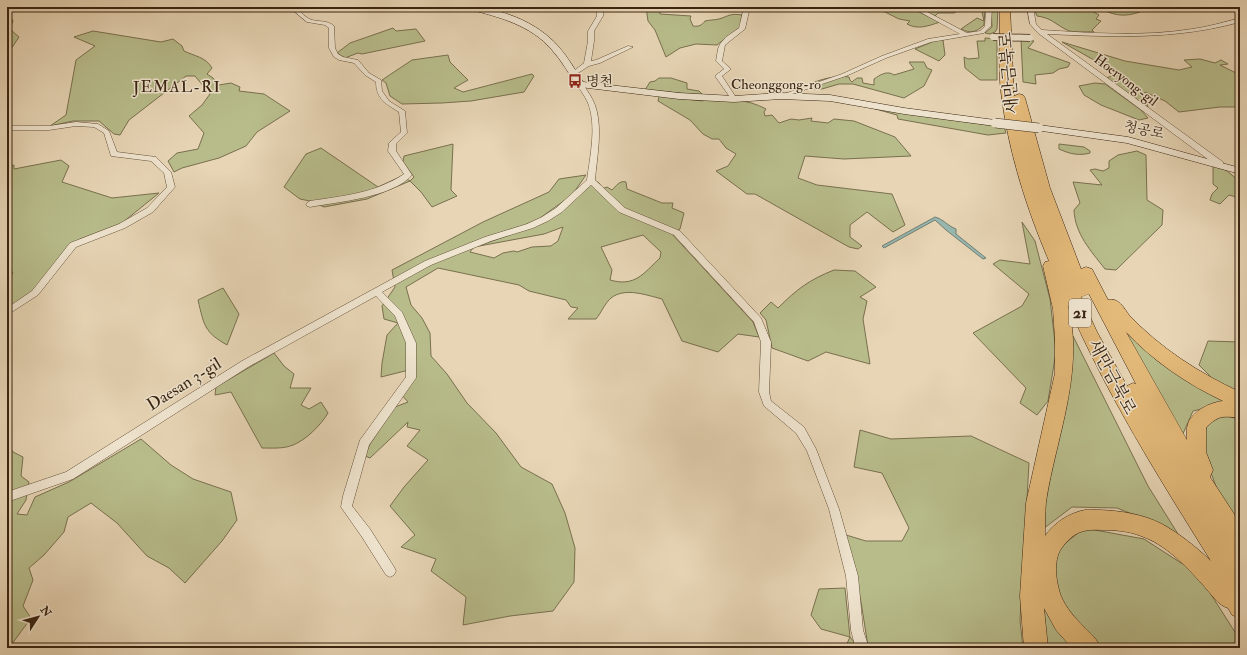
<svg xmlns="http://www.w3.org/2000/svg" width="1247" height="655" font-family="'IM FELL Double Pica','Noto Serif KR',serif">
<rect width="100%" height="100%" fill="#e7d5b5"/>
<filter id="stains"><feTurbulence type="fractalNoise" baseFrequency=".005" numOctaves="4"/><feColorMatrix values="0 0 0 0 .2 0 0 0 0 .09 0 0 0 0 .02 0 0 0 .5 -.17"/></filter>
<radialGradient id="worn" r=".72"><stop offset=".6" stop-color="#630" stop-opacity="0"/><stop offset="1" stop-color="#630" stop-opacity=".3"/></radialGradient>
<!-- green -->
<g fill="#b8bc8b" stroke="#79704e" fill-rule="evenodd">
<path d="M646,7h13l1,7 31,2 -1,3 3,7c6,1 9,-1 12,-5 4,-1 10,-1 14,-2 10,-3 11,-6 23,-4l-2,12 -23,18 -21,-1 -16,4 -14,9 -11,-27 -7,-9z"/>
<path d="M879,7h30l31,15c-12,4 -22,8 -33,2l3,-3 -11,-2 -22,-11z"/>
<polygon points="917,7 957,7 959,10 954,13 938,13 935,16"/>
<path d="M981,7h4l-1,18c-8,7 -13,9 -23,4l16,-11 7,3z"/>
<polygon points="991,7 998,7 997,29 995,32 990,34 985,33 992,27"/>
<path d="M1060,7h25l14,8 -3,4 5,2 -9,9 2,2c-9,-1 -21,2 -29,-3 -11,-6 -14,-11 -28,-13l-2,-5h12z"/>
<path d="M1097,7h38l5,5c-18,6 -27,3 -43,-5z"/>
<polygon points="7,17 12,19 13,22 10,26 12,31 19,37 7,55"/>
<polygon points="393,28 396,31 416,29 425,41 362,54 358,53 345,58 337,53 350,43"/>
<path d="M93,31l68,11 12,-3 9,7 2,5c10,5 22,6 28,17l-5,6 6,4 6,7 12,-2 9,4 -1,4 25,3 26,17 -33,21 -11,14 -27,12 -37,10 -8,4 -6,-11 9,-8 21,-4 6,-16 -15,-17 13,-11 8,-11 -15,-18h-9l-57,44 -9,15 -6,-1 -15,-13h-26l-23,5 16,-11 10,-55 19,-14 -21,-9z"/>
<polygon points="985,38 997,39 997,80 980,80 965,68 964,57 968,59 979,58 977,41 985,41"/>
<polygon points="939,39 943,40 945,55 939,61 915,49"/>
<polygon points="1021,39 1034,41 1028,48 1070,63 1068,67 1059,69 1053,73 1035,75 1036,84 1023,82"/>
<polygon points="1062,42 1125,61 1179,70 1192,67 1184,60 1200,59 1215,63 1221,60 1228,64 1220,65 1240,75 1240,107 1220,107 1179,112 1165,101 1145,92 1143,94 1148,107 1137,100 1132,93 1134,99 1107,78 1117,73"/>
<polygon points="448,55 450,62 468,80 454,88 463,92 532,74 534,76 524,92 471,101 442,103 402,104 390,96 386,83 382,80 412,60"/>
<path d="M909,62h15l3,6 5,2 -8,16 -20,12 -51,-14h-14l-17,5h-11l-1,-5c11,-5 27,-9 39,-7l1,3 2,2 5,-4h5l1,5 11,2v-6c6,-4 13,-9 20,-4l20,-6z"/>
<polygon points="659,78 671,78 687,83 687,89 699,91 702,94 700,95 645,90 650,82 655,81"/>
<polygon points="1095,83 1105,84 1141,110 1148,118 1139,120 1101,105 1084,95 1079,86"/>
<path d="M659,96l44,5 2,-2c22,1 41,-1 61,10l-2,3 1,4 7,-1 7,8 12,-4 8,1 13,-2 -1,3 17,2 6,-4 20,2 41,16 16,19 -67,3 -39,-3 -7,22 19,7 75,9 13,31 -12,7 -26,-20 -17,13v12l12,9 -4,3 -9,-2 -94,-53h-8l-31,-23 12,-5 8,-12 -10,-6 -7,-9h-7l-9,-5 -13,-14 -32,-19z"/>
<polygon points="872,108 1004,127 1006,133 988,135 898,119 897,115"/>
<polygon points="453,144 451,190 457,196 432,207 421,192 410,181 367,199 324,207 310,201 300,199 284,187 306,154 321,148 378,187 402,176 410,181 414,177 403,162 404,156"/>
<path d="M1059,144l25,3 6,4v2c-11,3 -20,1 -31,-4z"/>
<path d="M1137,151l9,4 1,45 16,10 -1,15 -46,45 -11,-1c-14,-18 -30,-35 -31,-59l6,-7 -7,-21 29,3 -12,-15 5,-1 8,2 6,-3v-7l9,-6z"/>
<polygon points="61,160 69,166 62,182 112,198 159,193 122,223 80,239 66,249 35,293 7,311 7,279 13,273 7,265 7,167 14,165 14,169"/>
<path d="M1213,164c11,4 19,10 27,19v15l-11,-3 -9,9 -10,-4 2,-6 6,-6 -5,-4z"/>
<path d="M586,175l-14,20 -32,23 -59,27 65,-23 50,-41 3,2 2,3 -2,4 8,-3 5,3c4,-4 8,-10 14,-8l1,7 35,14h11l-1,5 12,5 -4,16 -8,5 81,88 6,15 -21,-3 -20,18 -36,-11 -20,-42c-16,-4 -37,-12 -51,-1 -6,5 -10,15 -15,21h-28l10,-11 -7,-1 -5,-7 -37,-9 -10,-6 -81,-17 -32,19 5,18 11,13 8,15 1,23 16,18 20,29 29,30 25,34 31,17 13,29 10,35 -1,34 -21,29 -43,5 -47,9 3,-28 -35,-26 5,-12 -35,-12 14,-12 -25,-29 14,-19 24,-27 -21,-14 13,-16 -13,-3 1,-5 -38,36 -5,-2 5,-12 25,-37 13,-5 -7,-8 12,-25 -32,8 1,-14 5,-28 11,-12 -14,-4 -2,-13 13,-19 -3,-17 91,-48 66,-30 10,-13zM563,227l-5,14 -7,5 -19,1 -15,5 -3,-1 -11,2 -9,5 -24,-6 4,-5 70,-13zM643,235l18,17 -1,6c-17,16 -25,29 -50,22l2,-10 -11,-23z"/>
<polygon points="1022,222 1035,241 1050,299 1056,352 1048,401 1037,415 1020,403 1026,388 973,333 1022,306 1029,294 993,264 1000,260 1030,264"/>
<path d="M834,270l21,1 21,16 -16,10 7,4 -4,18 7,45 -44,-12 -18,9 -36,-13 -6,-28 -6,-7 11,-11 7,6c19,-19 31,-28 56,-38z"/>
<path d="M223,288l16,26 -12,31c-23,-13 -23,-20 -29,-45z"/>
<polygon points="1123,330 1159,362 1226,403 1193,411 1182,436"/>
<polygon points="1073,336 1148,486 1188,550 1159,525 1117,508 1072,507 1039,532"/>
<polygon points="1208,341 1240,342 1240,394 1219,385 1199,365"/>
<path d="M274,353l10,13 10,8 -4,14h21l-10,17 8,4 12,-7 7,11c-7,12 -22,27 -35,32 -9,4 -22,3 -31,3l-31,-56 -16,3 1,-8z"/>
<polygon points="1225,415 1240,420 1240,528 1218,492 1202,448 1207,423"/>
<polygon points="860,430 891,439 971,436 1029,463 1020,620 1023,648 870,648 868,646 861,602 846,535 866,541 902,541 909,528 882,473 854,467"/>
<polygon points="141,439 171,465 193,479 231,492 237,520 222,541 185,583 169,568 147,556 117,523 91,503 68,517 64,532 44,555 29,568 33,580 23,606 31,618 9,648 7,648 7,444 13,452 23,457 21,476 29,482 26,500 17,514 27,515 35,497 69,482"/>
<polygon points="1084,528 1144,539 1198,574 1240,640 1232,648 1103,648 1081,633 1053,588 1056,551"/>
<polygon points="845,588 850,637 859,648 845,648 850,637 821,629 811,615 819,589"/>
<polygon points="1041,602 1076,648 1044,648"/>
</g>
<!-- water -->
<path fill="#97b8b1" stroke="#727d71" d="M935,217c8,2 13,9 21,12v5l30,24 -3,1 -37,-29 -11,-10 -51,28 -2,-2z"/>
<g fill="none" stroke-linecap="round" stroke-linejoin="round">
<defs>
<g id="street">
<path d="M289,7c12,0 13,10 23,13 8,2 15,0 22,6l1,22 3,6 5,3 15,3 11,13 12,7 1,11 7,10 16,10 2,22 -11,11v7l16,24c-19,22 -74,27 -102,32l-3,-1 -1,-2 4,-3c33,-5 66,-8 94,-27l-16,-23 1,-8 12,-11 -2,-20c-13,-8 -23,-13 -23,-30l-11,-7 -11,-12 -15,-3 -5,-3 -5,-9v-20l-4,-3 -18,-3z"/>
<polygon points="595,7 601,7 603,10 603,16 594,31 594,41 591,61 596,60 628,46 633,47 600,63 589,66 575,75 571,75 571,73 584,63 588,41 588,31 597,16 597,10"/>
<polygon points="744,7 750,7 745,29 725,45 722,61 731,69 722,76 737,99 734,101 732,100 715,76 724,69 716,61 718,49 720,44 726,37 739,28"/>
<polygon points="911,7 918,7 967,33 980,31 985,26 986,7 992,7 991,26 984,33 931,42 886,58 846,76 783,97 778,96 842,74 882,56 928,39 960,34"/>
<path d="M1027,7h6l3,17 6,6c49,3 101,7 150,-1 16,-2 32,-7 48,-11v4c-65,18 -127,15 -193,12l176,128v4h-6l-179,-133 -8,-9z"/>
<path d="M580,82l2,1c5,7 10,14 13,22 8,23 2,51 0,75l30,28 55,23 81,87 10,24 -2,50 2,9 33,26 12,22 23,60 19,67 5,54 6,18h-13l-1,-2 -4,-16 -5,-54 -17,-67 -22,-58 -11,-18 -32,-27 -5,-14 2,-50 -7,-20 -80,-87 -55,-23 -28,-27 -29,27 -14,9 -15,7 -42,13 -60,24 -49,27 20,20 14,31v35l-47,67 -17,61 18,23 24,38 2,4 -2,4 -4,2 -4,-2 -24,-38 -21,-30 2,-11 17,-56 46,-63v-34l-11,-27 -19,-20 -128,71 -175,112 -66,23v-10l59,-20 176,-111 183,-100 60,-24 42,-13 15,-7 14,-9 31,-28c3,-24 10,-54 1,-77 -3,-7 -8,-13 -11,-19z"/>
<polygon points="76,122 98,124 109,131 117,152 156,157 171,172 175,187 153,212 125,228 76,247 38,295 7,315 7,308 32,291 70,243 119,224 147,208 167,187 164,173 151,161 111,156 104,133 94,127 76,126 49,130 7,130 7,126 49,126"/>
</g>
<g id="secondary">
<path d="M467,7c32,0 70,15 91,39 10,11 17,24 25,36l96,11 55,3 47,-3 49,2 74,13 91,12 5,3 -5,3 -91,-12 -74,-13 -49,-2 -47,3 -55,-3 -99,-12 -3,-1c-8,-12 -15,-25 -25,-36 -21,-25 -53,-33 -84,-41z"/>
<polygon points="1039,125 1128,137 1240,168 1240,174 1127,143 1035,130 1034,128 1035,126"/>
</g>
<path id="highway" d="M1000,7h10l4,89 5,-2 4,1 2,3 25,90 31,81 5,-2 6,2 16,31c10,-3 16,8 21,15 31,33 70,58 111,77v26c-17,-2 -22,-3 -34,10v24l7,18 -3,7 30,46v95l-8,-3 -4,-7c-11,-3 -17,-15 -26,-24 -16,-18 -37,-40 -61,-48 -12,-5 -26,-6 -39,-6 -19,-1 -29,2 -41,19 -8,12 -5,33 0,47 5,12 14,22 23,31 7,7 13,12 17,21h-29l-16,-18 -12,-22 4,40h-24l-4,-52 6,-93 29,-130v-34l-2,-30 -10,-43 2,-4 4,-1c-23,-54 -41,-111 -48,-169 -3,-26 -1,-58 -1,-85zM1089,294l47,90 -3,-1 -6,3 -30,-54 -16,-35zM1068,305c39,90 91,173 143,256 -15,-14 -31,-27 -49,-37 -20,-10 -40,-13 -62,-14 -5,0 -10,-1 -15,0 -16,3 -31,13 -40,26 0,-11 0,-23 1,-34 10,-65 39,-130 22,-197zM1126,332c27,29 61,52 97,69 -12,1 -31,10 -35,23 -2,5 -1,11 -1,16z"/>
</defs>
<!-- street casing -->
<use href="#street" stroke="#65503a" stroke-width="1"/>
<!-- secondary casing -->
<use href="#secondary" stroke="#3a2411" stroke-width="1"/>
<!-- highway casing -->
<use href="#highway" stroke="#3a2411" stroke-width="1"/>
<!-- street -->
<use href="#street" fill="#efe4cf" fill-rule="evenodd"/>
<!-- secondary -->
<use href="#secondary" fill="#efe4cf" fill-rule="evenodd"/>
<!-- highway -->
<use href="#highway" fill="#e4ba7a" fill-rule="evenodd"/>
<defs>
<polyline id="street-bridge" points="993,37 1030,38"/>
<polyline id="secondary-bridge" points="995,123 1039,128"/>
</defs>
<!-- street-bridge casing -->
<use href="#street-bridge" stroke="#65503a" stroke-width="8" stroke-linecap="butt"/>
<!-- secondary-bridge casing -->
<use href="#secondary-bridge" stroke="#3a2411" stroke-width="10" stroke-linecap="butt"/>
<!-- street-bridge -->
<use href="#street-bridge" stroke="#efe4cf" stroke-width="6"/>
<!-- secondary-bridge -->
<use href="#secondary-bridge" stroke="#efe4cf" stroke-width="9"/>
</g>
<!-- icons -->
<defs>
<symbol id="bus-bare" viewBox="-9 -9 18 18"><path d="M-5-6H5V4H4V6H2V4H-2V6H-4V4H-5ZM-3.5-4V0h7V-4ZM-3.5 1.2v1.5H-2V1.2ZM2 1.2v1.5H3.5V1.2Z" fill="#8f2418" stroke="#efe4cf" stroke-width="2.5" paint-order="stroke"/></symbol>
</defs>
<g fill-rule="evenodd">
<use href="#bus-bare" x="565" y="71" width="20" height="20"/>
</g>
<g text-anchor="middle" dominant-baseline="central" stroke-width="3" stroke-linejoin="round" paint-order="stroke">
<!-- far-street labels -->
<g font-size="14" fill="#3a2411" stroke="#efe4cf">
<text transform="translate(1126 80) rotate(37)">Hoeryong-gil</text>
<text x="776" y="84">Cheonggong-ro</text>
<text transform="translate(1144 130) rotate(12)">청공로</text>
</g>
<!-- far-poi labels -->
<g font-size="14" fill="#3a2411" stroke="#efe4cf" text-anchor="start">
<text x="586" y="81">명천</text>
</g>
<!-- far-quarter labels -->
<g font-size="16" letter-spacing="1" fill="#3a2411" stroke="#efe4cf">
<text x="177" y="87">JEMAL-RI</text>
</g>
<!-- shield labels -->
<rect fill="#efe4cf" stroke="#705e4a" stroke-width="1" x="1069" y="299" width="22" height="28" rx="3"/>
<g font-size="16" font-weight="bold" fill="#3a2411">
<text x="1080" y="313">21</text>
</g>
<!-- street labels -->
<g font-size="17" fill="#3a2411" stroke="#efe4cf">
<text transform="translate(1009 73) rotate(-95)">새만금북로</text>
<text transform="translate(1112 377) rotate(62)">새만금북로</text>
<text transform="translate(184 384) rotate(-32)">Daesan 3-gil</text>
</g>
</g>
<!-- margin -->
<rect width="1247" height="655" fill="none" stroke="#e7d5b5" stroke-width="24"/>
<rect x="8" y="8" width="1231" height="639" fill="none" stroke="#3a2411" stroke-width="2"/>
<rect x="12" y="12" width="1223" height="631" fill="none" stroke="#3a2411"/>
<!-- north arrow -->
<g transform="translate(38 617) rotate(54)" stroke="#efe4cf" stroke-width="3" paint-order="stroke">
<path d="M0-3L7 15L0 10L-7 15Z" fill="#3a2411"/>
<text y="-6" font-size="11" font-weight="bold" text-anchor="middle" fill="#3a2411">N</text>
</g>
<rect width="100%" height="100%" filter="url(#stains)"/>
<rect width="100%" height="100%" fill="url(#worn)"/>
</svg>
